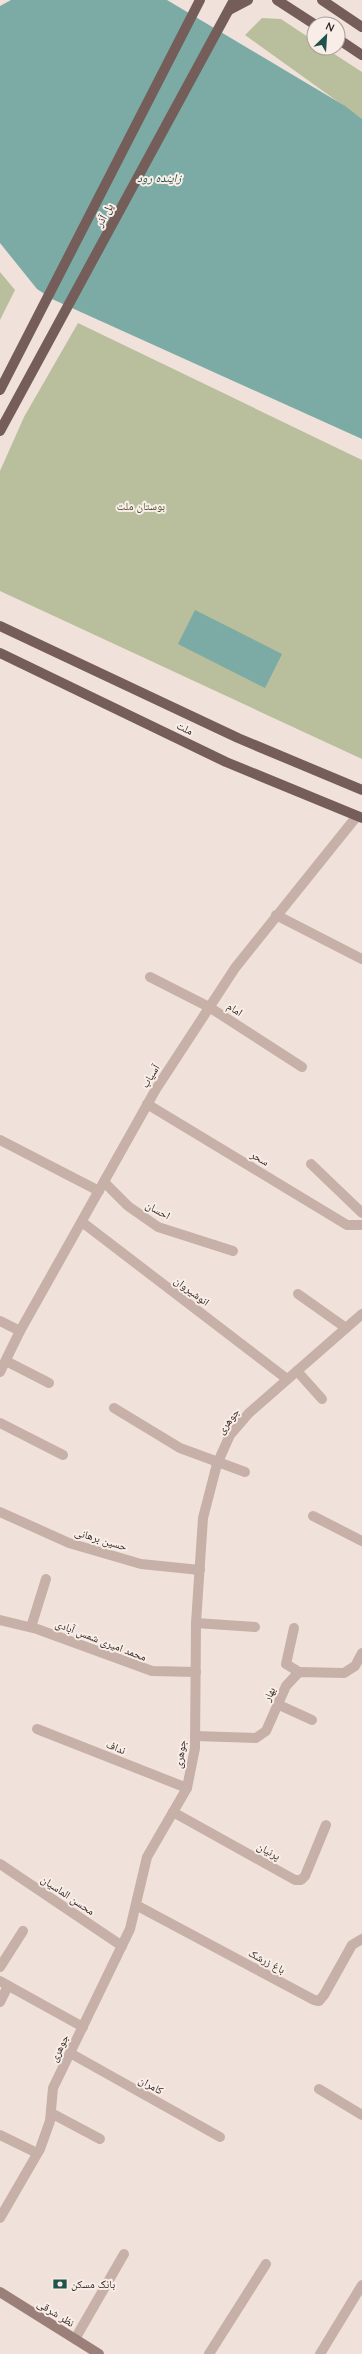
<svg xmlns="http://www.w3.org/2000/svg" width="362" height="2354" font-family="Quicksand,'Noto Naskh Arabic',sans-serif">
<rect width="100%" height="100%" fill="#f0e2db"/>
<!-- green -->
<g fill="#b9be9c">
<polygon points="262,18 281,19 314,41 314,48 325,48 362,72 362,119 245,35"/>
<polygon points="0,272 15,290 0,320"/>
<polygon points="78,323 362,460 362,759 0,591 0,471 24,417"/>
</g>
<!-- water -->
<g fill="#7baba4">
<polygon points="11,0 167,0 345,106 362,119 362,439 52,299 37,289 0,243 0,6"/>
<polygon points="195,610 282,654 265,688 178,644"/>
</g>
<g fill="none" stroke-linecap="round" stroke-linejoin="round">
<!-- street -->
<g stroke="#c7b0a7" stroke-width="10">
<polyline points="276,915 362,959"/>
<polyline points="150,977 209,1007 302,1067"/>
<polyline points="147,1104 347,1225 362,1225"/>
<polyline points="0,1140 99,1191"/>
<polyline points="311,1164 362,1213"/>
<polyline points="104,1182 128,1206 158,1227 233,1251"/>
<polyline points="82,1222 287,1379"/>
<polyline points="298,1294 346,1328"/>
<polyline points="0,1321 20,1331"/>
<polyline points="6,1361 49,1383"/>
<polyline points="297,1371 322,1399"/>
<polyline points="0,1372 20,1331 156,1089 235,968 357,816"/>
<polyline points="114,1408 180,1448 245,1472"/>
<polyline points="0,1423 63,1455"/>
<polyline points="0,1512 69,1543 141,1564 200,1570"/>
<polyline points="313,1516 362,1541"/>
<polyline points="0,1620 37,1629 152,1671 196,1672"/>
<polyline points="196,1623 255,1627"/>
<polyline points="31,1627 46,1579"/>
<polyline points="294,1628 286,1664 299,1672"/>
<polyline points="277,1704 312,1720"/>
<polyline points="37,1729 187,1788"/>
<polyline points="195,1736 256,1738 266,1731 286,1686 299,1672 344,1673 355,1666 362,1653"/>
<polyline points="173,1812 295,1880 301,1880 305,1876 326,1825"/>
<polyline points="0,1864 122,1946"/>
<polyline points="136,1905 314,2000 319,2001 324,1995 352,1945 362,1939"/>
<polyline points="0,1967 23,1931"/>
<polyline points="0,1981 83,2027"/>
<polyline points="0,2002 8,1986"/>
<polyline points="70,2053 220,2137"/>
<polyline points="319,2089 362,2115"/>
<polyline points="51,2113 100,2139"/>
<polyline points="0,2135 37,2153"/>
<polyline points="0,2218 40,2149 50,2121 53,2088 130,1929 147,1857 187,1788 195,1748 196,1623 203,1518 217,1464 230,1435 249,1413 362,1314"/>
<polyline points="75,2339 124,2254"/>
<polyline points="209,2354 266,2264"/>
<polyline points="320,2354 362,2285"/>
</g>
<!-- secondary -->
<polyline stroke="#9b7f79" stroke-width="10" points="0,2292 99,2354"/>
<!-- primary -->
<g stroke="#755d59" stroke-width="10">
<polyline points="277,0 314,24"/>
<polyline points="322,0 362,27"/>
<polyline points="229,10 248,0"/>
<polyline points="338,39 362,55"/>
<polyline points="0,390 200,0"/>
<polyline points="0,431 234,0"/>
<polyline points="0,626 238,738 362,790"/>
<polyline points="0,653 226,762 362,818"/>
</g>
</g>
<!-- icons -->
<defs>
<symbol id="bank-bare" viewBox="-9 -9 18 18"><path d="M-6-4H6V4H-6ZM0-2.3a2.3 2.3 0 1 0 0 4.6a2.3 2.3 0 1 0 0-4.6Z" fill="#20534c" stroke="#f8ede7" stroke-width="2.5" paint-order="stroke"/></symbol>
</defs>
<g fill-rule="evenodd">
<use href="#bank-bare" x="50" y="2274" width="20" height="20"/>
</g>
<g text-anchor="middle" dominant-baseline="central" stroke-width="4" stroke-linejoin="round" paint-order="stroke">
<!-- street labels -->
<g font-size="11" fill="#342927" stroke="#f8ede7">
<text transform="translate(104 215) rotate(-61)">پل آذر</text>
<text transform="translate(185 728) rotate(26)">ملت</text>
<text transform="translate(235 1009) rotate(33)">امام</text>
<text transform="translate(150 1076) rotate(-58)">آسیاب</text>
<text transform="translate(260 1158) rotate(31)">سحر</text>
<text transform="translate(158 1210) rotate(29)">احسان</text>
<text transform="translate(192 1291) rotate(37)">انوشیروان</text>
<text transform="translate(228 1421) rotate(-53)">جوهری</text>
<text transform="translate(101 1539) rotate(17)">حسین برهانی</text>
<text transform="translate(101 1640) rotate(21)">محمد امیری شمس آبادی</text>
<text transform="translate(269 1694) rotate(-65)">بهار</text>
<text transform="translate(116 1747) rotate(22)">نداف</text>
<text transform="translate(180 1754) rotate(-81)">جوهری</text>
<text transform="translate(269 1851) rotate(29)">پرنیان</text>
<text transform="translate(68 1895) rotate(34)">محسن الماسیان</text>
<text transform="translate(267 1961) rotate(28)">باغ زرشک</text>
<text transform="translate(59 2048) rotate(-64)">جوهری</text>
<text transform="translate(151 2085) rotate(29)">کامران</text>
<text transform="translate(56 2313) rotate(32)">نظر شرقی</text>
</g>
<!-- park labels -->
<g font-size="11" fill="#4b512d" stroke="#f8ede7">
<text x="141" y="506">بوستان ملت</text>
</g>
<!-- poi labels -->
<g font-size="11" fill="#342927" stroke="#f8ede7" text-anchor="start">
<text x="71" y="2284">بانک مسکن</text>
</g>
<!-- water labels -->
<g font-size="12" font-style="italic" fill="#20534c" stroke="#f8ede7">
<text x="159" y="177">زاینده رود</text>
</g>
</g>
<!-- north arrow -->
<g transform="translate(326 36) rotate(25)"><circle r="19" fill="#f8ede7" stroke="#aa9f9a"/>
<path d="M0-3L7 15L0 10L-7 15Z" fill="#20534c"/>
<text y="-6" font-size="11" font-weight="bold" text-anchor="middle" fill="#342927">N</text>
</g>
</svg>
